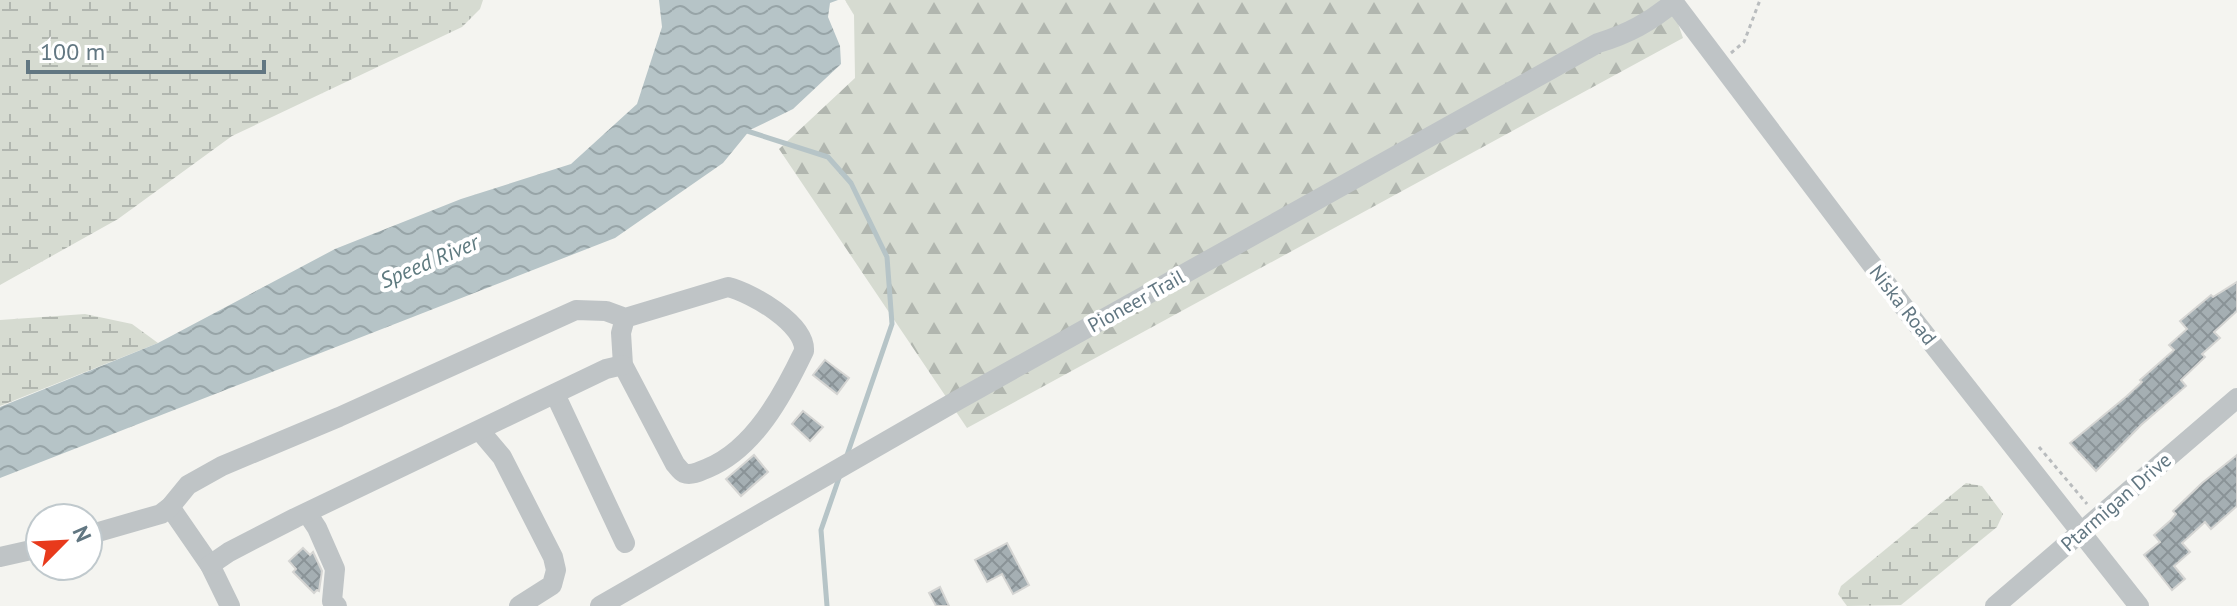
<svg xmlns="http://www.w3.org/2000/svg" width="2237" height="606" font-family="'PT Sans',sans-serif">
<defs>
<pattern id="forest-firs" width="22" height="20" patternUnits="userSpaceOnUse" patternTransform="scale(2)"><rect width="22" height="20" fill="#d6dbd1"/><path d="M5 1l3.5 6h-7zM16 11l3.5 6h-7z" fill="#b1b6af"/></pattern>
<pattern id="wetland-marsh" width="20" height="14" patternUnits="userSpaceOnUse" patternTransform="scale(2)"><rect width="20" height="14" fill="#d6dbd1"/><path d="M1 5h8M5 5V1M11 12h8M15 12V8" fill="none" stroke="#b1b6af"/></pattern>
<pattern id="water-waves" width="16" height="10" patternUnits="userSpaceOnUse" patternTransform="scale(2)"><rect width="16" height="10" fill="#b6c4c7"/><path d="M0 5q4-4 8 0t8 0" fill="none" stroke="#97a4a7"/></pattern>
<pattern id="building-cross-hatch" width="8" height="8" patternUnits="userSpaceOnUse" patternTransform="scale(2)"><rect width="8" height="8" fill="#a5afb3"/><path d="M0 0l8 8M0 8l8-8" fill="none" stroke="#8a9397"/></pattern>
</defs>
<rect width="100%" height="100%" fill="#f4f4f0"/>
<!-- forest -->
<polygon fill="url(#forest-firs)" points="845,0 1670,0 1683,38 967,428 779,149 855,78 854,15"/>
<!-- wetland -->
<g fill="url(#wetland-marsh)">
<polygon points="0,0 483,0 480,9 462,27 232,136 118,219 0,285"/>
<polygon points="85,314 132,324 158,343 0,406 0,320"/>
<polygon points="1966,483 1982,486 2003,514 1997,527 1901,605 1847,606 1838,594 1841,586"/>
</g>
<!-- water -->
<polygon fill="url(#water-waves)" points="659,0 838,0 830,3 828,17 840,46 841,64 793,109 750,130 723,163 615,238 0,478 0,407 158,343 335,249 461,199 571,164 637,104 662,27"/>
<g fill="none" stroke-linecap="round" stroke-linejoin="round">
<!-- stream -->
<g stroke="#b6c4c7" stroke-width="5">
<polyline points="744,130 828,157 851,183 887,257 892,324 846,458"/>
<polyline points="827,606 821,530 840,475"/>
</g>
</g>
<!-- building -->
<g fill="url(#building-cross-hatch)" stroke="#d5d5d3" stroke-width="2">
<polygon points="2237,282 2237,311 2214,332 2220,338 2202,354 2205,357 2181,380 2186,386 2141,425 2096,471 2070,443 2127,396 2142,382 2140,380 2174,350 2169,345 2187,329 2180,321 2211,295 2213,297"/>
<polygon points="825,360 849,378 837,394 813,375"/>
<polygon points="803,411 823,427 810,441 792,424"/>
<polygon points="754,455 768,472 741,496 726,479"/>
<polygon points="2237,455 2237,506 2211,529 2205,522 2182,543 2190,552 2174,566 2185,579 2172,590 2144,555 2160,542 2154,535 2171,520 2176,514 2173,511 2202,483"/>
<polygon points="1007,543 1029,585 1013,594 1002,574 987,582 975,560"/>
<polygon points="303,548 310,555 313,552 322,571 319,591 317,590 314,593 293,572 296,569 289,561"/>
<polygon points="940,587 949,606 936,606 929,593"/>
</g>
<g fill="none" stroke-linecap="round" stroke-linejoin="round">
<!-- path -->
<g stroke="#b9bcbe" stroke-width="3" stroke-dasharray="4 4" stroke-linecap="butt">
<polyline points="1731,53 1744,42 1760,0"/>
<polyline points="2039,447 2087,504"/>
</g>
<!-- minor -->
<g stroke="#bfc4c6" stroke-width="20">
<polyline points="1672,0 1913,319 2139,606"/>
<polyline points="555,394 625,543"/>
<polyline points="480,431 502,457 553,557 556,570 552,585 519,606"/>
<polyline points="170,507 210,565 230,606"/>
<polyline points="307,513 317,528 335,569 332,601 337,606"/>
<path d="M88,535l73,-21 9,-7 18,-22 34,-19 117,-49 237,-107 30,1 19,7 103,-31c24,6 78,37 76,64 -21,44 -50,98 -96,117 -7,3 -17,8 -24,5 -4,-2 -6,-6 -9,-9l-52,-99 -2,-32 4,-15"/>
<polyline points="0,557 40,548"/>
<polyline points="210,565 229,552 295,518 606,369 623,365"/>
<path d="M600,606l358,-206 640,-357c30,-9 52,-21 76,-41"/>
<polyline points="1995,606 2237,398"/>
</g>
</g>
<g text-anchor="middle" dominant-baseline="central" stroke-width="8" stroke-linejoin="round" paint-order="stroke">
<!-- street labels -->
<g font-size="20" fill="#627782" stroke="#fff">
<text transform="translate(1136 301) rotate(-29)">Pioneer Trail</text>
<text transform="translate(1903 305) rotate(52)">Niska Road</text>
<text transform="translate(2116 502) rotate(-41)">Ptarmigan Drive</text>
</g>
<!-- water labels -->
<g font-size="22" font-style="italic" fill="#5e7a7f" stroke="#fff">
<text transform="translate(429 261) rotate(-23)">Speed River</text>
</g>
</g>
<!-- north arrow -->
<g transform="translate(64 542) rotate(66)"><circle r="38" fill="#ffffff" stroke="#c0c9cd" stroke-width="2"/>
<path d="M0-6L14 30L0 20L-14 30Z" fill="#e83a1c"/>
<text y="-12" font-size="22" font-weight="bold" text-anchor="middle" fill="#627782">N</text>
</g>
<!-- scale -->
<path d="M28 60v12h236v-12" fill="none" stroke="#627782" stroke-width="4"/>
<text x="40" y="60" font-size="24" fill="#627782" stroke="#ffffff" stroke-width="6" paint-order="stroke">100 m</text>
</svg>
